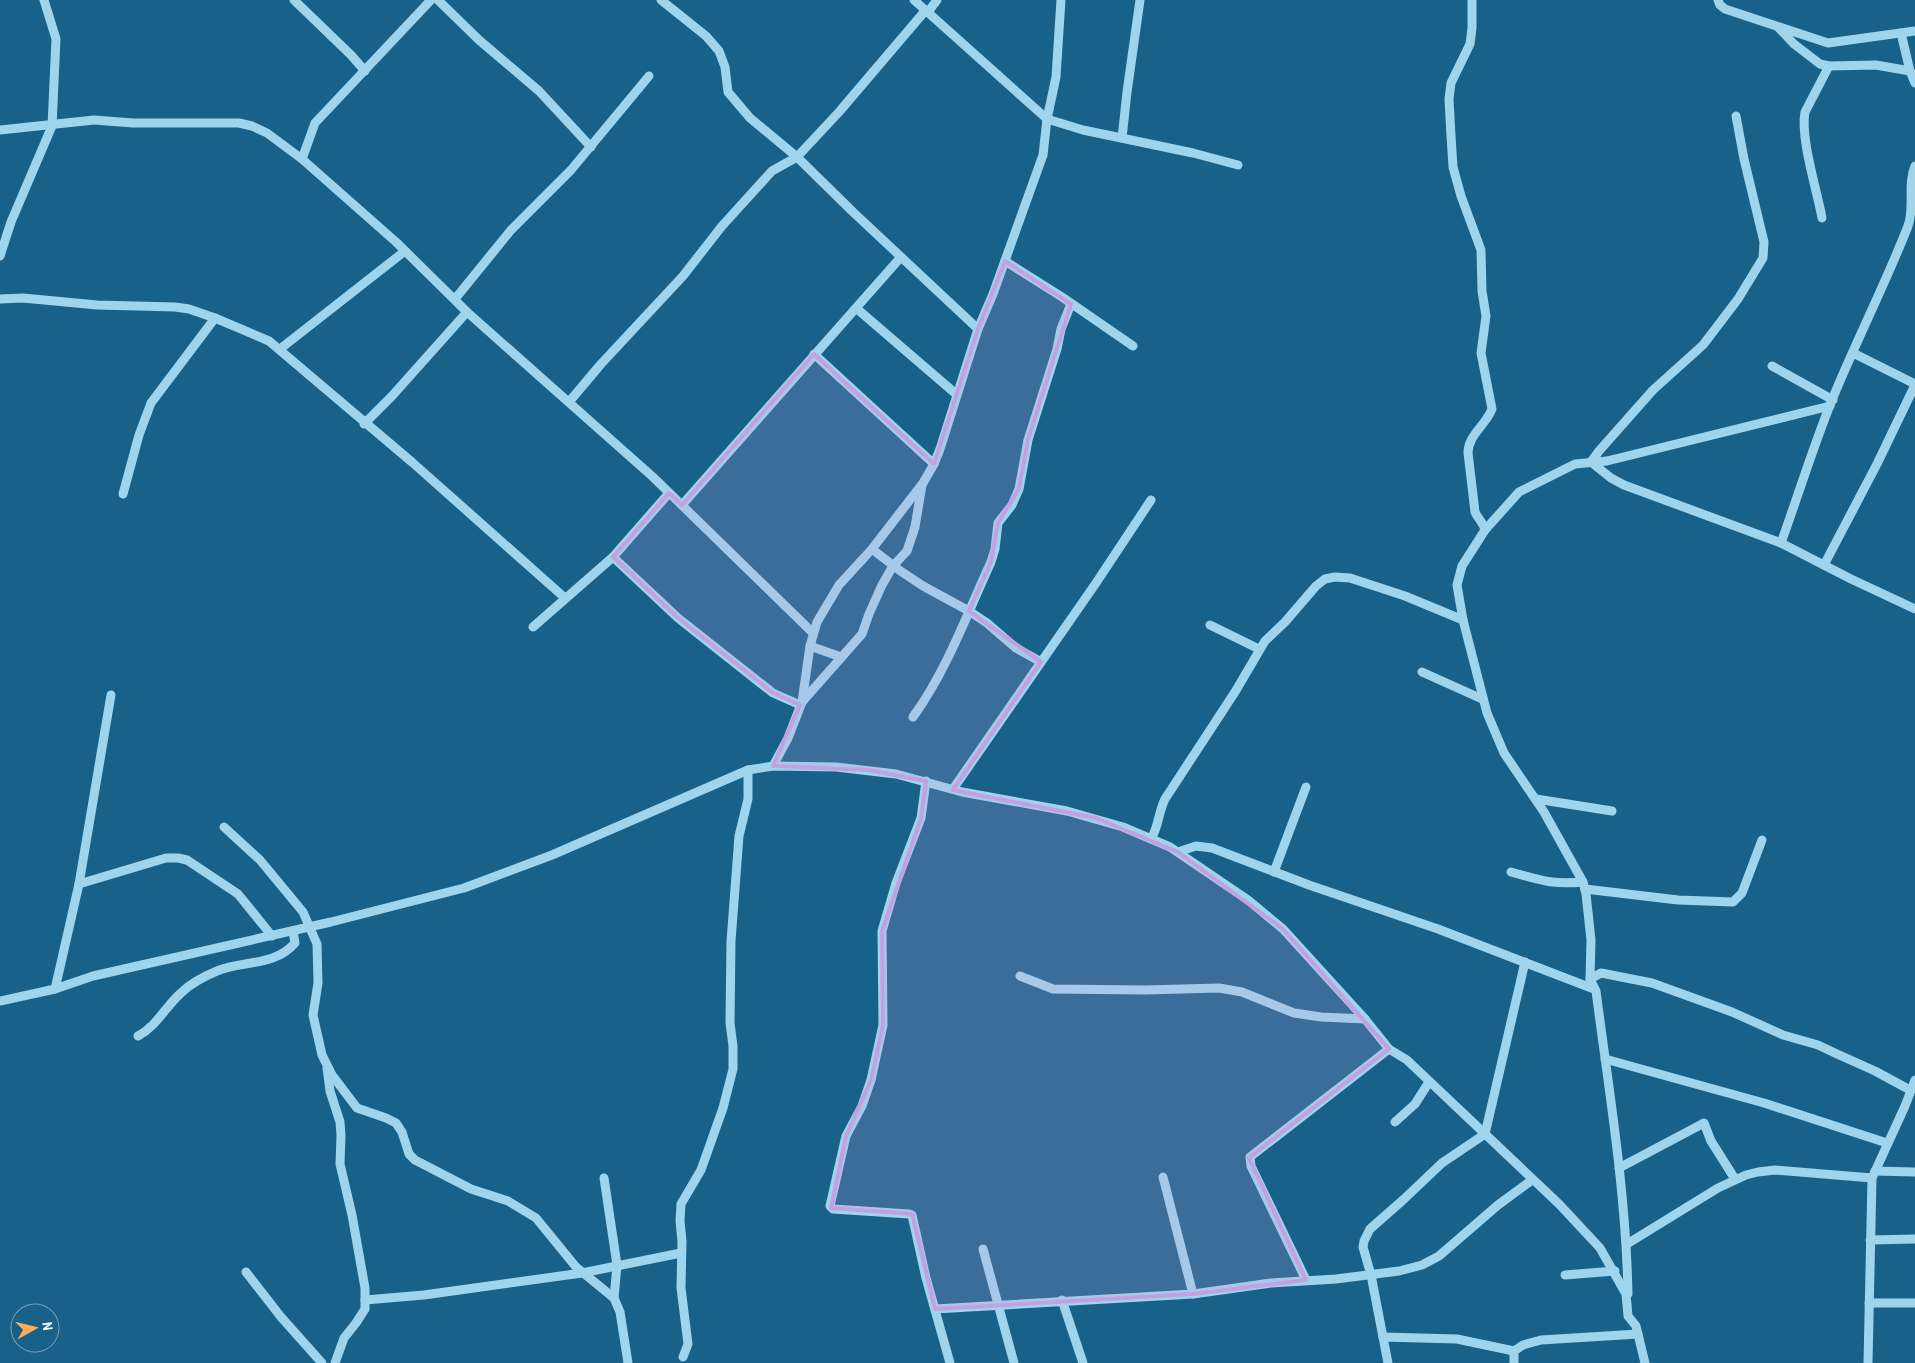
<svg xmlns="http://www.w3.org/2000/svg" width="1915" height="1363" font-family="'Archivo Narrow',sans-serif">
<rect width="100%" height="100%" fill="#186188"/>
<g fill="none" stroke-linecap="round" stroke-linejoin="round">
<!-- minor -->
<g stroke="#9fd4ed" stroke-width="9">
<polyline points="294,0 351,55 365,71"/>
<polyline points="438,0 479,40 539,91 591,147"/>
<polyline points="661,0 706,36 719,51 725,67 728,92 750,118 797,157 853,212 978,329"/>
<polyline points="914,0 1047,119 1083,130 1193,153 1238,165"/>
<path d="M1472,0v28l-2,16 -19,39 -2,16 2,37 2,31 8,29 20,54 1,41 4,25 -5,37 11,56c-6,16 -24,26 -24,44l7,59c3,7 8,10 10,18"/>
<polyline points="1718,0 1720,5 1725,9 1828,43 1915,31"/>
<polyline points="928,12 937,0"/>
<polyline points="1778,27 1794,44 1820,64 1829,66 1876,65 1910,71 1915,83"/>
<polyline points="1901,33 1910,71"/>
<polyline points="1736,116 1744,159 1764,242 1763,258 1738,299 1703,345 1653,390 1599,451 1591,462 1611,478 1624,485 1781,543 1851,579 1915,609"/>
<polyline points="0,130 94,120 133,123 239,123 252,126 267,133 302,159 396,242 467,312 653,477 813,633"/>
<polyline points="1122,138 1127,92 1140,0"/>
<polyline points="302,159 315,123 431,0"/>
<path d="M1822,218c-5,-28 -22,-80 -17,-106l24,-46"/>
<polyline points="0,256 11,222 52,126 56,39 44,0"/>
<polyline points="1005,261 1062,297 1133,346"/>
<polyline points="0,299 23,298 97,305 175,307 189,309 215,318 269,341 413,463 565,598"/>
<polyline points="455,299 511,230 571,170 649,76"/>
<polyline points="856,308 956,394"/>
<polyline points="280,349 405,251"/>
<polyline points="1853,353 1915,384"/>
<polyline points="814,354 934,464"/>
<polyline points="1772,366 1833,400"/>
<polyline points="569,402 601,364 683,276 722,226 772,171 797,157 839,112 925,11"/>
<polyline points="364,424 392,396 467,312"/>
<polyline points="123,494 139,435 151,403 215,318"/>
<polyline points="682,505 901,257"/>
<path d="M1781,543c17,-47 32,-96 51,-143 24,-59 53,-115 76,-174 7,-19 -1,-41 7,-60"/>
<polyline points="872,549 899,570 923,586 969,611 987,623 1016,648 1041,662"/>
<polyline points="613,557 678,618 773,693 800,705"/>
<polyline points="1824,565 1877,464 1915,385"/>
<polyline points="1210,625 1259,649"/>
<polyline points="533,627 613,557 669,493"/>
<polyline points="810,646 841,657"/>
<polyline points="1422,672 1482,699"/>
<polyline points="802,702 862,634 869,614 882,585 893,566 907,551 915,527 922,485"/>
<path d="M913,717c34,-47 54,-103 78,-155l4,-13 3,-26 14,-18 7,-16 9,-49 29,-91 4,-20 10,-25"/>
<polyline points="773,766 788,738 802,702 810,646 817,622 839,585 872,549 923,483 934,464 940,449 978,329 993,294 1043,155 1047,119 1056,77 1061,0"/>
<polyline points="926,781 921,818 896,883 882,931 883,1025 871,1080 862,1106 846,1136 830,1206 833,1209 909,1214 912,1215 926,1278 950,1363"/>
<polyline points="953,789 1096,583 1151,500"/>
<polyline points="1536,799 1612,811"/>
<polyline points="224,827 260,860 303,912 317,944 318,983 313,1015 322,1055 332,1075 357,1108 386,1118 396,1123 402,1132 409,1154 415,1160 471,1189 508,1201 536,1218 576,1267 614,1298 620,1312 628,1363"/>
<path d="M1151,839c8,-13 7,-26 14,-40l70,-107 30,-51 20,-19 31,-36 9,-7 10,-2 15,1 55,18 58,24"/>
<polyline points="1178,852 1196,846 1212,848 1309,885 1438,929 1594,989"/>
<polyline points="1274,872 1306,787"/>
<path d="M1511,872c29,8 41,13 72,10"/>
<polyline points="79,884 166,858 178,858 187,860 238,894 272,936"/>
<polyline points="1585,889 1678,900 1733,902 1742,893 1762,840"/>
<polyline points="1020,976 1053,989 1145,990 1219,988 1242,992 1294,1013 1321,1017 1365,1019"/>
<polyline points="1590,979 1601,973 1652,983 1732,1012 1783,1035 1818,1045 1837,1054 1875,1071 1910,1090"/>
<polyline points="55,989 79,884 111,695"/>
<polyline points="0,1001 55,989 93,976 331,922 464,888 552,855 748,770 773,766 836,767 896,774 962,792 1067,811 1123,827 1170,847 1248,900 1283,929 1365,1019 1389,1049 1407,1060 1559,1204 1600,1248 1626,1294 1628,1316 1636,1326 1645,1363"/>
<path d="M138,1036c19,-10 27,-29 43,-43 9,-9 24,-17 36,-22 26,-11 57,-4 78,-28l-2,-12"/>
<polyline points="1605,1059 1764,1103 1887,1143"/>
<polyline points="327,1068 330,1091 340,1122 341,1135 340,1164 352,1215 365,1288 365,1309 356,1323 344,1338 335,1363"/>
<polyline points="1395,1122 1415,1104 1429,1082"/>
<polyline points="1619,1168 1704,1123 1711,1141 1735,1179"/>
<polyline points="1875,1171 1915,1172"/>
<polyline points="1163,1177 1193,1294"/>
<polyline points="604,1178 617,1265 614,1298"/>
<polyline points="1870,1240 1915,1239"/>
<polyline points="1627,1244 1718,1188 1746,1175 1758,1172 1775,1170 1872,1178"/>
<polyline points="983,1249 1014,1363"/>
<polyline points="246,1272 281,1317 322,1363"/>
<polyline points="1565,1275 1615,1271"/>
<polyline points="1306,1280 1251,1166 1250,1157 1389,1049"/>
<path d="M1628,1294c-2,-102 -19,-203 -32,-303l-6,-12 1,-39 -5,-46 -3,-12 -39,-70 -40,-59 -17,-40 -24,-93 -6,-35 5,-19 23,-36 34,-38 56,-28 32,-3 223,-55"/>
<polyline points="365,1300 424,1295 582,1273 681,1253"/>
<polyline points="1062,1300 1083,1363"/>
<polyline points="1869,1303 1915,1303"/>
<polyline points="935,1309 1193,1294 1271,1283 1336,1279 1399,1271 1422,1265 1439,1256 1498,1205 1532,1180"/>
<polyline points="1383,1337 1457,1339 1514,1351 1523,1345 1541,1340 1638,1334"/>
<polyline points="1514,1351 1514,1363"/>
<polyline points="683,1357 688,1344 681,1288 682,1241 680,1221 681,1204 701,1170 723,1108 733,1069 733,1046 730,1023 731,941 739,836 748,799 748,770"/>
<polyline points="1388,1363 1371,1275 1363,1247 1364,1241 1370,1229 1403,1200 1442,1163 1485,1134 1525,962"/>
<polyline points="1868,1363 1872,1178 1905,1106 1915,1080"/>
</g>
</g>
<!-- marked area -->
<path fill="#c4a0e2" fill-opacity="0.2" stroke="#c4a0e2" stroke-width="4" stroke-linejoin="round" d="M1005,261l66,43 -43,136 -9,49 -21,34 -7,39 -22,49 72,51 -88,128 143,28 82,34 105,77 106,120 -140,109 57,122 -113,14 -258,15 -23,-95 -81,-6 15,-72 25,-56 12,-55 -1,-94 39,-113 5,-37 -58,-11 -95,-4 27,-61 -27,-12 -95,-75 -65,-61 56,-64 13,12 132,-151 120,110 44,-135z"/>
<!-- north arrow -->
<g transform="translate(35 1328) rotate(82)"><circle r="24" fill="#186188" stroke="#74a0b8"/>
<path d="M0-4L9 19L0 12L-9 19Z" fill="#ffac5b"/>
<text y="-8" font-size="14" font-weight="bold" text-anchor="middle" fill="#ffffff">N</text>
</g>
</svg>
